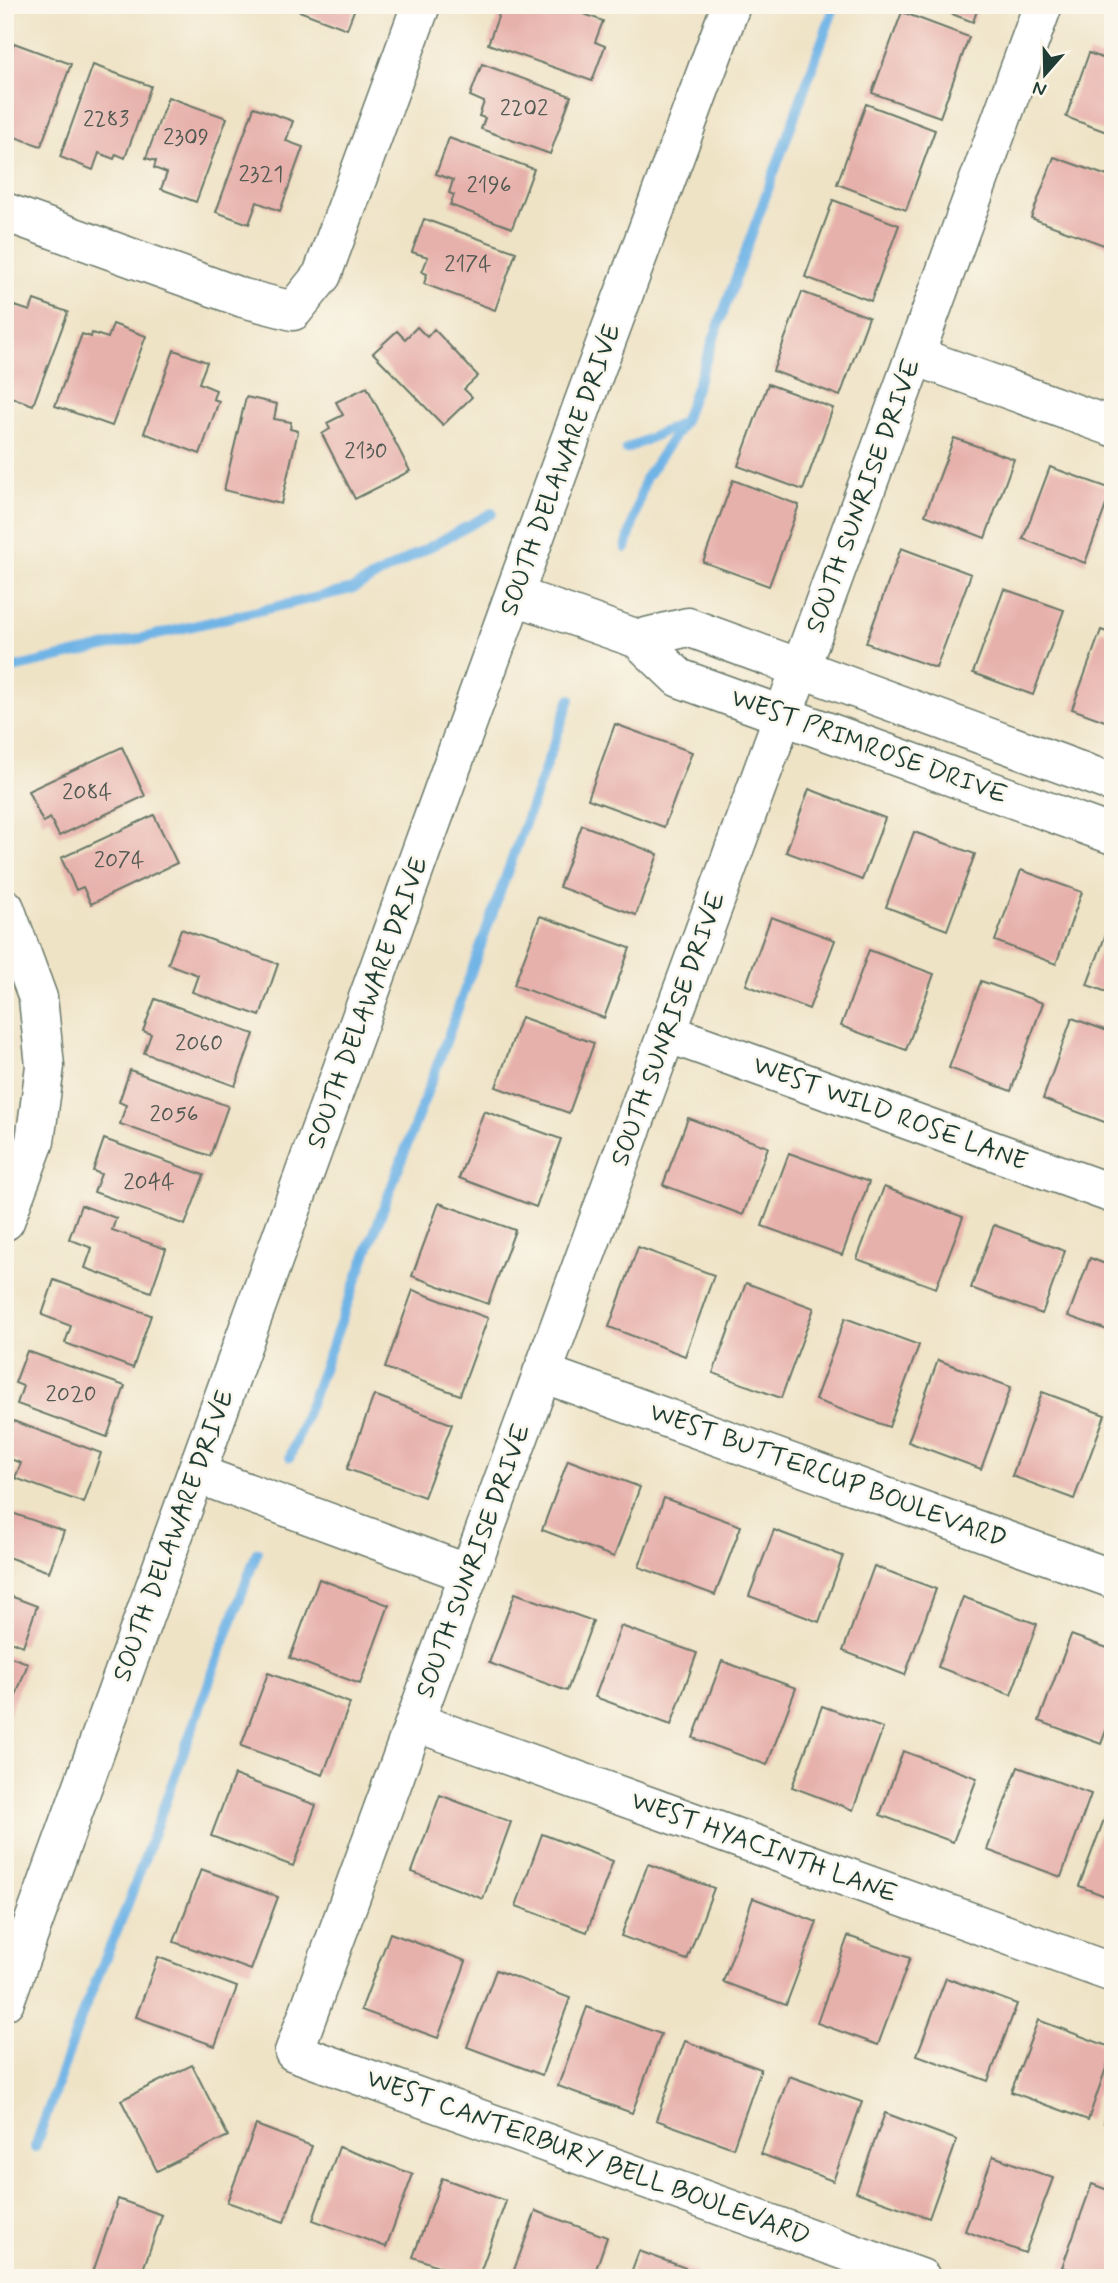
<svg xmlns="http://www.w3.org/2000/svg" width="1118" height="2283" font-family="Mynerve,sans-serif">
<rect width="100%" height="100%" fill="#fbf7ec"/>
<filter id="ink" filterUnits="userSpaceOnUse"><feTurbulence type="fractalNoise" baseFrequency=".0143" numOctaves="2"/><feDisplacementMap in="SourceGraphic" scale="14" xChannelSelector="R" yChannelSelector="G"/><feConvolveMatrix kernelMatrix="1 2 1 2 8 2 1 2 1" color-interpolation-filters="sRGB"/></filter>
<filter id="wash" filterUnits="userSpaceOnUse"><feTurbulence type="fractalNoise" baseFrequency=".00686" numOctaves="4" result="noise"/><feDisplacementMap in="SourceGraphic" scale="28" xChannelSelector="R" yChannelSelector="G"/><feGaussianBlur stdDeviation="1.57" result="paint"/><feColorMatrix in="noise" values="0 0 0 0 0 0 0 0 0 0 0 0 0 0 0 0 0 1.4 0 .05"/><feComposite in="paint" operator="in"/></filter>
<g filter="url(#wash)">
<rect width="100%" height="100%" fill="#efe3c6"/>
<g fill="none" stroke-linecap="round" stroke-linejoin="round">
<!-- stream -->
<g stroke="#70b4e6" stroke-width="10">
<polyline points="626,449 680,424"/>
<polyline points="626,548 645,479 683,423 835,5"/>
<polyline points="5,670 352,589 492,513"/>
<polyline points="290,1457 444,1047 570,699"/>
<polyline points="35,2147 83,2012 127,1906 257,1552"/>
<polyline points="5,2201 6,2200"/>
</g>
</g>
<g id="blocks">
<!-- building -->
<g fill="#e7b1ab">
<polygon points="292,5 356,5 347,29 291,8"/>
<polygon points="515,5 560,5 603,21 595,42 605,46 592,81 488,44 501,9 512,13"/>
<polygon points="928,5 979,5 973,22"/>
<polygon points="902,12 969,37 940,117 872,93"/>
<polygon points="14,43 71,64 41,146 6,134 12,117 5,115 5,66"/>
<polygon points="1089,53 1113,62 1112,134 1066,117"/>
<polygon points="482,64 571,96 550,154 481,129 485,118 479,116 484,102 470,96"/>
<polygon points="93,65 151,86 125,158 116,154 114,159 99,153 93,170 60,157"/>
<polygon points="168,97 227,118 196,202 161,189 167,173 154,168 156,161 146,158"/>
<polygon points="866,104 935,130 906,210 837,184"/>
<polygon points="254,107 293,121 286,141 303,147 280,211 257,202 249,224 216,212"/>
<polygon points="449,138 534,169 512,228 450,205 454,195 449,193 453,180 436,174"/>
<polygon points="1054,157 1113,178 1113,235 1109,247 1031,218"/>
<polygon points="833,200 899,225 871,301 805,277"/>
<polygon points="424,219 516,252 495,310 424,284 427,274 422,272 428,257 412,252"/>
<polygon points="802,292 869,317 840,396 773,371"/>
<polygon points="34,300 68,312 33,405 5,395 5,315 11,317 15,306 30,311"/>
<polygon points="113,324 146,336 112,426 55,406 82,334 91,337 92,333 108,338"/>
<polygon points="417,327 427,337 434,329 478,376 464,389 472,397 443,425 373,353 397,331 405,339"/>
<polygon points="174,350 207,362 199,383 216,390 213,399 219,401 200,454 144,433"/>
<polygon points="768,384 833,408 803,490 738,466"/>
<polygon points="367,387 410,471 355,499 322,434 330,429 327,423 343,415 336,402"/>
<polygon points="246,397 277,404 274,419 291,422 290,429 298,431 281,504 224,490"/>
<polygon points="954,438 1014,459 985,538 925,515"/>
<polygon points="1050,467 1112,489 1085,563 1023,539"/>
<polygon points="733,480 799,505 769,586 703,562"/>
<polygon points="901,548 971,574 936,668 866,643"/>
<polygon points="1004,589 1064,610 1033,695 973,673"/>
<polygon points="1101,630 1113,634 1113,724 1072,709"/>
<polygon points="615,724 692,752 664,827 588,799"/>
<polygon points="122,747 145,796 59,836 50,818 43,822 28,791"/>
<polygon points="809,789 885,818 862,880 786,852"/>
<polygon points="154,815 177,863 91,904 83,887 76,890 61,858"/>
<polygon points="582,825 658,854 636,915 559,887"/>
<polygon points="914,832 975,854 947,930 886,907"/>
<polygon points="1021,870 1082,892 1056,964 995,941"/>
<polygon points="1113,915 1113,994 1087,985"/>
<polygon points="540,916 630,948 604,1018 514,985"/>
<polygon points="771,917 835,940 809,1009 746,985"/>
<polygon points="181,929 278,964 260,1016 192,992 198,975 168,964"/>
<polygon points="869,950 934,974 906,1050 841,1026"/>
<polygon points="981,981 1043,1003 1011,1091 949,1068"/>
<polygon points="155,999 254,1034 235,1086 144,1053 151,1034 143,1031"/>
<polygon points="521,1017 594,1043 569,1113 496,1087"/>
<polygon points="1072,1018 1113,1033 1113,1107 1107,1123 1043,1099"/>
<polygon points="130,1070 228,1106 210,1156 120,1124 126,1105 119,1102"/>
<polygon points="484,1111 561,1139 536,1207 459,1178"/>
<polygon points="688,1118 768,1147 743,1215 663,1185"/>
<polygon points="104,1139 204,1175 185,1225 94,1192 101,1174 93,1171"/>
<polygon points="789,1153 869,1182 842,1255 762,1226"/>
<polygon points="884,1187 963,1217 936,1288 857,1259"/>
<polygon points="439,1203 515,1230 488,1304 412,1276"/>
<polygon points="81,1205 116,1218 112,1230 166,1249 151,1292 85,1268 92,1248 69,1239"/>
<polygon points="994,1225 1065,1251 1042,1314 971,1288"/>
<polygon points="638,1247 714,1275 685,1356 609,1327"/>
<polygon points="1090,1258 1113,1267 1113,1332 1068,1316"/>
<polygon points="54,1280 151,1315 133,1368 65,1343 71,1326 42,1315"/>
<polygon points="746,1283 814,1308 781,1398 713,1373"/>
<polygon points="413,1290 488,1318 460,1395 385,1368"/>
<polygon points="845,1318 919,1345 889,1427 815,1400"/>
<polygon points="27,1351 125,1386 107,1437 17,1404 23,1386 15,1383"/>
<polygon points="938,1360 1011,1387 981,1469 908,1442"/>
<polygon points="1042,1392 1105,1415 1074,1499 1012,1476"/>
<polygon points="374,1395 452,1424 424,1497 347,1469"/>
<polygon points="5,1418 101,1453 84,1503 15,1478 21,1463 5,1457"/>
<polygon points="568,1460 640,1487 614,1557 542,1530"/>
<polygon points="5,1496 14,1499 9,1512 64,1531 49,1572 5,1556"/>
<polygon points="664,1498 741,1526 715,1595 639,1567"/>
<polygon points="774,1530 843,1556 819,1622 749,1596"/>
<polygon points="874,1566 936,1589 905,1675 843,1651"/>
<polygon points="319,1579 389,1605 360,1684 290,1658"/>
<polygon points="515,1593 593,1621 567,1691 489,1663"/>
<polygon points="5,1594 37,1606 23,1646 5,1639"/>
<polygon points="963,1597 1037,1624 1011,1695 938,1667"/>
<polygon points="621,1626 697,1653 671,1725 595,1697"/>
<polygon points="1071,1635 1113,1650 1113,1712 1101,1744 1039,1721"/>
<polygon points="5,1655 28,1663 9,1714 5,1712"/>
<polygon points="722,1661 796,1688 767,1765 693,1738"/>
<polygon points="268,1673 350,1703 323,1775 241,1746"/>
<polygon points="822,1706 883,1728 853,1810 792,1787"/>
<polygon points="903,1751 977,1778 953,1842 880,1815"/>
<polygon points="1018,1767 1091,1794 1061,1877 987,1850"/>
<polygon points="234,1775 316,1805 293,1866 211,1836"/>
<polygon points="440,1795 511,1822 483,1899 412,1872"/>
<polygon points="1108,1809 1113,1810 1113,1899 1079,1886"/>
<polygon points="542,1834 613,1861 587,1932 516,1906"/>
<polygon points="648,1864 714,1888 687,1960 621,1936"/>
<polygon points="201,1869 278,1897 251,1970 174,1942"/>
<polygon points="753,1898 817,1922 786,2005 723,1982"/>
<polygon points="390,1933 466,1961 438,2038 361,2010"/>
<polygon points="848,1936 910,1958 878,2045 817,2023"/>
<polygon points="158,1957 237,1987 215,2046 136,2017"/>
<polygon points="496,1970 570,1998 542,2075 467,2047"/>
<polygon points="946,1978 1017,2004 988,2081 917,2055"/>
<polygon points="587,2007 661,2034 632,2113 558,2086"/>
<polygon points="1038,2020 1113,2048 1088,2120 1011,2092"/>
<polygon points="685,2041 761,2069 733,2148 656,2120"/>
<polygon points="192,2065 228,2136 157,2171 121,2100"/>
<polygon points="789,2076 862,2102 833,2181 761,2154"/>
<polygon points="1113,2099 1113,2126 1104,2123"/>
<polygon points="885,2113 957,2140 929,2218 856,2192"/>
<polygon points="256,2125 312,2146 284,2222 227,2202"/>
<polygon points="339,2147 413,2174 386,2247 313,2220"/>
<polygon points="993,2156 1053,2178 1025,2253 965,2231"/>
<polygon points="442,2178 506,2201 478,2278 471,2278 413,2257"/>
<polygon points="1092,2184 1113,2192 1113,2278 1092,2278 1062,2267"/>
<polygon points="118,2199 162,2215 140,2278 91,2278"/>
<polygon points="536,2211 607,2237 593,2278 511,2278"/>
<polygon points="639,2251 697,2272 695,2278 629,2278"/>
</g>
</g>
</g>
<g filter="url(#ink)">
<use href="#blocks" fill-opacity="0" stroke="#687767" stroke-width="2"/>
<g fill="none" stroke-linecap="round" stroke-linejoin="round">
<defs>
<g id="minor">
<polyline points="5,212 243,298 293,311 322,275 421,5"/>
<polyline points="915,356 1113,427"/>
<polyline points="516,596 638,639 679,678 1113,835"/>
<polyline points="638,639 688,627 1113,783"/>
<polyline points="5,908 38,998 45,1066 35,1141 5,1221"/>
<polyline points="667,1033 1113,1194"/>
<polyline points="542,1373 1113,1579"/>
<polyline points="197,1474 469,1574"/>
<polyline points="415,1722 1113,1973"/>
<polyline points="5,2001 583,404 731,5"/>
<polyline points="921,2278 294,2052 1043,5"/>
</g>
</defs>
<!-- minor casing -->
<use href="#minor" stroke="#687767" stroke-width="41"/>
<!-- minor -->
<use href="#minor" stroke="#fff" stroke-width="38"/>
</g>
</g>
<g text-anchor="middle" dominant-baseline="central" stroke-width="5" stroke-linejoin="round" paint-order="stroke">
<!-- number labels -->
<g font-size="23" fill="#515a52">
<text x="524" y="109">2202</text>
<text x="106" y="120">2283</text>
<text x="186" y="138">2309</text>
<text x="261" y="175">2321</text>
<text x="489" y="186">2196</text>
<text x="468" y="265">2174</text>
<text x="366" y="452">2130</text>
<text x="87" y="793">2084</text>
<text x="119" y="861">2074</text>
<text x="199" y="1044">2060</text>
<text x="174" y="1115">2056</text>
<text x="149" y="1183">2044</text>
<text x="71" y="1395">2020</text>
</g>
<!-- street labels -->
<g font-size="26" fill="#1f3d34" stroke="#fbf7ec">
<text transform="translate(561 470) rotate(-70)">SOUTH DELAWARE DRIVE</text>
<text transform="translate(864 496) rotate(-70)">SOUTH SUNRISE DRIVE</text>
<text transform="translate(869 747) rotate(20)">WEST PRIMROSE DRIVE</text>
<text transform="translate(368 1003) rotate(-70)">SOUTH DELAWARE DRIVE</text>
<text transform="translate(669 1029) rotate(-70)">SOUTH SUNRISE DRIVE</text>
<text transform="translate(890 1114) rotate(20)">WEST WILD ROSE LANE</text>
<text transform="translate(828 1476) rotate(20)">WEST BUTTERCUP BOULEVARD</text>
<text transform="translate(174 1536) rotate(-70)">SOUTH DELAWARE DRIVE</text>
<text transform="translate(474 1561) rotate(-70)">SOUTH SUNRISE DRIVE</text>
<text transform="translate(764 1848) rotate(20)">WEST HYACINTH LANE</text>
<text transform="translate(588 2158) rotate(20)">WEST CANTERBURY BELL BOULEVARD</text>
</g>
</g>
<!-- margin -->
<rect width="1118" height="2283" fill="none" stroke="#fbf7ec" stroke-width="28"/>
<!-- north arrow -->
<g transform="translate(1045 74) rotate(200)" stroke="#fbf7ec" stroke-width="5" paint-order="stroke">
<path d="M0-5L12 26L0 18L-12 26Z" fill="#1f3d34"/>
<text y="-10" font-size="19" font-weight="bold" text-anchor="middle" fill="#1f3d34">N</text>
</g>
</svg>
